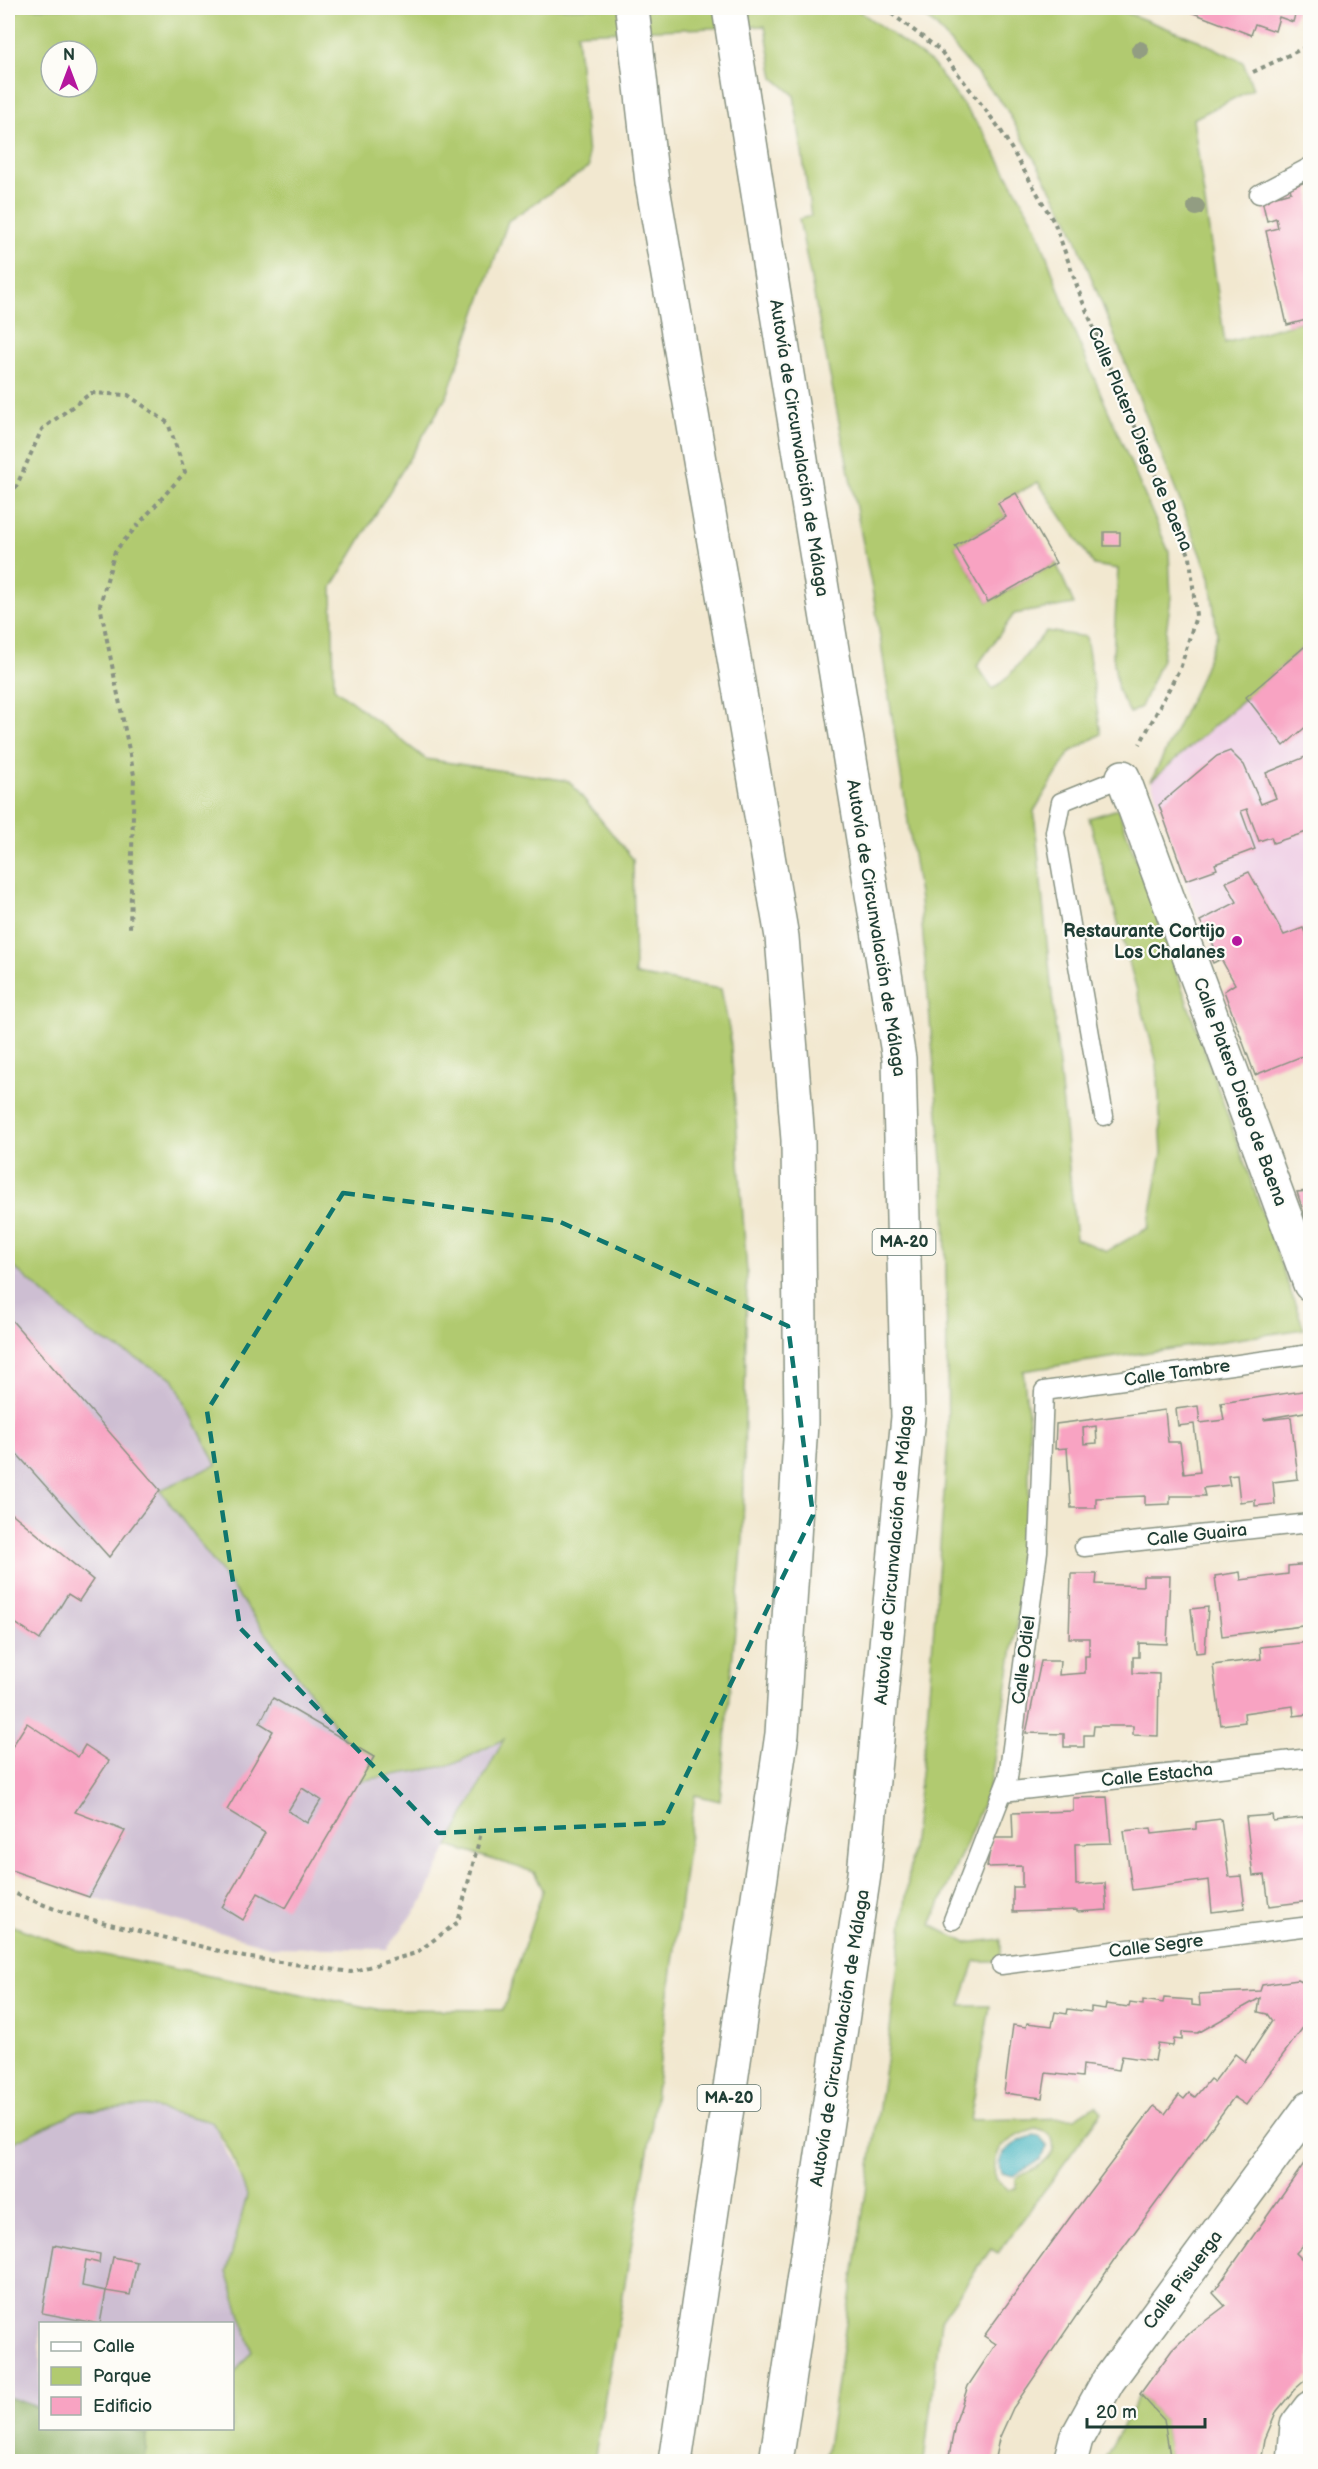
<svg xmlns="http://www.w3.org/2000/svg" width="1318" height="2469" font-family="'Balsamiq Sans',sans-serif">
<rect width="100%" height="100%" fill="#fdfcf7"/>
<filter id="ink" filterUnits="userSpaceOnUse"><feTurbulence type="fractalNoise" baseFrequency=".0167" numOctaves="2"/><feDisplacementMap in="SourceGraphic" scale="12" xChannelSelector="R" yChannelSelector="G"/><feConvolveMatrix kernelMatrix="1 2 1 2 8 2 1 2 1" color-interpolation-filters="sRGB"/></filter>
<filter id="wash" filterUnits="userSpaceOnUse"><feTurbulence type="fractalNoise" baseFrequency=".008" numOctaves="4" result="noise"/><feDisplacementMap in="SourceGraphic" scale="24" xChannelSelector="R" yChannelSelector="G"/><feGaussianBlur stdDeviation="1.35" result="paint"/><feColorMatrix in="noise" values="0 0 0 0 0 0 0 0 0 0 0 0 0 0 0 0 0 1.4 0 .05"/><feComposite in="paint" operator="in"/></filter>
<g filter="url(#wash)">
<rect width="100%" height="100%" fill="#f2e8d0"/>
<!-- built -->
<polygon fill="#efd0e6" points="1310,642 1310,1053 1255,1075 1224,991 1235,984 1221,959 1213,963 1207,950 1214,945 1195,909 1151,781"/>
<!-- industrial -->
<g fill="#cdbed2">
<polygon points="8,1262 89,1333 173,1378 216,1465 161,1490 452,1765 505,1738 448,1846 424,1899 387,1949 274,1947 89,1897 8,1869"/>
<polygon points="147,2106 212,2122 247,2195 227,2272 252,2351 233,2375 232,2324 40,2324 40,2408 8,2397 8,2151 16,2142 78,2111"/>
</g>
<!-- green -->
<g fill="#b1ca6f" stroke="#688452" stroke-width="1.5" fill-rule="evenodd">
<path d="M22,8h833l77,55 52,70 52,93 37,103 96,223 2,46 -9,61 -21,48 -11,6 -12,-22 -5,-36 5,-86 -24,-4 -56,-83 -39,21 7,14 -51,29 33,56 68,-39 18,41 -60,10 -37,52 16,23 14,-11 39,-47 40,6 15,97 -31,18 -36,59 42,428 31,12 41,-23 14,-75 -5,-90 -68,-245 29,-9 186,520 -281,42 6,50v126l-23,144 -17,98 -58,136 35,18 35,-4v22h-26l-15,45h30l-20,114 105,-2 21,-13 6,7 -104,141 -7,-4 -50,71 -17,141h-99l62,-407 39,-322 22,-292 -3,-243 -25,-296 -45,-297 -76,-385 12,-3 -17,-121 -20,-17 -9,-52 -188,7 12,134 -81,54 -61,175 -115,191 2,101 92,71 143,22 64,78 2,116 86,14 9,45 17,239 -4,265 -23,263 -25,-6 -46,350 -55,316h-449l2,-27 13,-5 72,-1 1,-53 19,-24 -25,-79 20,-77 -16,-42 -19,-31 -65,-16 -69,5 -62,30 -8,10v-227l70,26 299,59 126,1 40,-120 -9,-18 -86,-26 56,-107 -52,26 -93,16 15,-24 -28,-16 -186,-251 56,-25 -43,-87 -84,-45 -81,-71v-1244zM51,51h36v36h-36zM1036,2129c8,2 16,4 17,13 4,21 -24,27 -37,37v9l-8,2 -13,-11c-4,-31 13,-42 41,-50z"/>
<polygon points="912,8 1114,8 1198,40 1243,62 1253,89 1193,119 1225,343 1310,319 1310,642 1151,781 1197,686 1217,635 1210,577 1069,221 1004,105 935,25"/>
<polygon points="1140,2394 1164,2420 1171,2461 1103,2462"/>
</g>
<!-- forest -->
<polygon fill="#8cae62" stroke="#56764b" stroke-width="1.5" points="8,2397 40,2408 40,2428 124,2428 147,2434 145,2461 8,2461"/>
<!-- water -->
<path fill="#47b5c1" stroke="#33797a" stroke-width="1.5" d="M1033,2136l7,1 7,10 -6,12 -27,17 -13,-3c-8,-19 17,-33 32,-37z"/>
<g id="blocks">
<!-- building -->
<g fill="#f8a3c2" fill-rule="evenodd">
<polygon points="1180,8 1297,8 1293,22 1279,17 1275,31 1255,24 1251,35"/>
<polygon points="1310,180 1310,319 1287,325 1266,231 1278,228 1276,218 1267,221 1262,200 1291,192 1290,188"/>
<polygon points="1016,493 1056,563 988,602 955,546 1006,517 998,503"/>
<rect x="1104" y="532" width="16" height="14"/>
<polygon points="1310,642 1310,723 1284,746 1246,697"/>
<polygon points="1230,751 1244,765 1261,804 1276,798 1266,773 1310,755 1310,831 1273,843 1271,837 1259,841 1247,809 1241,811 1255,849 1215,864 1217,869 1186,880 1159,805 1217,756"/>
<polygon points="1249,872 1284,935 1303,928 1310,944 1310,1053 1255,1075 1224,991 1235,984 1221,959 1213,963 1207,950 1214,946 1200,921 1237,902 1226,882"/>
<polygon points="1310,1191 1310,1232 1297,1192"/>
<polygon points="8,1316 160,1490 109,1557 8,1444"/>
<path d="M1309,1390l1,21 -46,8v1l27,-3 7,62 -25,3 2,22 -20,2v-6l-15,2 -3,-27 -9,1 2,9 -27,3 2,8h-35v8l-25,1v-9l-49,2v10h-25l-4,-60 -12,1 1,-25 109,-14 3,32h12l4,32 16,-2 -6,-48 -16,2 -2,-17 22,-3 2,17 24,-3 -3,-17zM1096,1426l1,17 -13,1 -1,-16z"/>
<polygon points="8,1510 93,1580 79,1601 68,1594 40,1640 8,1618"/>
<polygon points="1310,1564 1310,1625 1222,1636 1215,1576 1240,1572 1241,1580 1288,1574 1288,1566"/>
<polygon points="1071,1574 1097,1574 1096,1584 1143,1586 1143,1576 1170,1576 1167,1644 1139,1643 1139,1657 1133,1657 1133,1673 1159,1674 1158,1736 1133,1735 1133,1726 1094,1726 1093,1735 1084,1735 1084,1747 1064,1747 1064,1734 1026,1733 1041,1661 1060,1661 1059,1675 1085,1673 1085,1656 1089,1656 1089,1638 1069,1638"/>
<polygon points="1208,1607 1205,1652 1196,1653 1191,1609"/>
<polygon points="1309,1642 1310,1714 1294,1716 1293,1706 1244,1713 1245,1722 1221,1725 1213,1665 1261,1659 1260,1647"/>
<path d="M273,1698l101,59 -88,151 -28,-15 -15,27 -21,-13 43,-74 -38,-23 46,-79 -13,-8zM302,1788l19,12 -14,23 -19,-12z"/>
<polygon points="27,1723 78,1757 85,1745 109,1761 75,1812 125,1831 89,1897 8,1869 8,1786 12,1778 8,1776 8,1753"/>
<polygon points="1107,1797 1111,1843 1075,1844 1076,1885 1105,1883 1107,1910 1077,1912 1077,1910 1013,1912 1013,1887 1022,1887 1022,1866 987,1867 992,1838 1013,1838 1012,1813 1073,1811 1073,1798"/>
<polygon points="1272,1815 1273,1821 1310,1817 1310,1901 1269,1906 1265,1875 1253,1876 1246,1817"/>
<polygon points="1221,1819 1229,1877 1241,1876 1245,1908 1212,1912 1209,1880 1132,1890 1124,1831 1151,1828 1152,1834 1196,1829 1196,1822"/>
<polygon points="1298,1980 1310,1986 1310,2018 1246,2105 1234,2097 1120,2252 1013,2408 999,2439 994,2462 948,2462 955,2424 968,2386 996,2344 984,2336 1071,2216 1154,2106 1165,2114 1179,2095 1184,2099 1189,2093 1195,2097 1210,2079 1214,2082 1235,2054 1245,2062 1272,2021 1267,2014 1258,2012 1260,1998 1198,2033 1182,2032 1182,2040 1174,2039 1173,2046 1158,2044 1155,2061 1122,2056 1119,2070 1083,2065 1082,2077 1046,2073 1042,2098 1004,2093 1013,2025 1026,2027 1027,2023 1052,2026 1055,2012 1067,2014 1068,2009 1091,2012 1091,2007 1105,2009 1106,2004 1129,2007 1130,2003 1143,2005 1143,2000 1163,2003 1164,1998 1192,2000 1192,2005 1200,2006 1199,1994 1260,1991 1262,1985"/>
<polygon points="1310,2155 1310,2238 1296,2253 1306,2263 1310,2259 1310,2376 1294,2390 1277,2411 1265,2439 1261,2462 1171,2462 1164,2420 1140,2394 1172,2350 1192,2331 1225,2306 1213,2293"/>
<polygon points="54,2245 100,2254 99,2263 86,2260 82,2286 106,2291 113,2257 137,2262 130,2295 106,2291 100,2324 42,2313"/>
</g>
</g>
</g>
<g filter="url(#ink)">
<use href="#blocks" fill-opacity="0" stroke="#889282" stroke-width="1.5"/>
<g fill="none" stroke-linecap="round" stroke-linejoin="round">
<defs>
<g id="service">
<polyline points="1259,194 1310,167"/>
<polyline points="1104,1116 1055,832 1061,802 1123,777"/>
<polyline points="1084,1547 1310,1523"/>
<polyline points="1003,1792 1310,1758"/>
<polyline points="953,1920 1008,1778 1038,1551 1044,1391 1310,1354"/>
<polyline points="1001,1965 1310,1926"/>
</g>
<g id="minor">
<polyline points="1123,777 1310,1284"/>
<polyline points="1070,2462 1076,2439 1108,2381 1310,2107"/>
<polyline points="1294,2462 1297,2425 1310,2408"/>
</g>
<g id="motorway">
<polyline points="632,8 652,182 782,937 798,1140 801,1423 782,1734 675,2462"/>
<polyline points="729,8 773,289 899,1059 908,1417 864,1874 776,2462"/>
</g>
</defs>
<!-- service casing -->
<use href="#service" stroke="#889282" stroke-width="21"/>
<!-- minor casing -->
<use href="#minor" stroke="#889282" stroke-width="36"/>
<!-- motorway casing -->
<use href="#motorway" stroke="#889282" stroke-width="36"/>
<!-- path -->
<g stroke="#889282" stroke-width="4" stroke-dasharray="4.5 4.5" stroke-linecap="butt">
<polyline points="884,8 940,50 1000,129 1055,224 1082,300 1190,557 1196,616 1181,666 1140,744"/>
<polyline points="1253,72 1310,45"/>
<polyline points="8,505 42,429 91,393 128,395 168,423 185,472 115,551 100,605 134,775 130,929"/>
<polyline points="8,1891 65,1913 244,1957 351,1972 416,1953 458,1922 482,1829"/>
</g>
<!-- service -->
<use href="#service" stroke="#fff" stroke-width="18"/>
<!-- minor -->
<use href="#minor" stroke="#fff" stroke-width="33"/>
<!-- motorway -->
<use href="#motorway" stroke="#fff" stroke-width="33"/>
</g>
<!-- trees -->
<g fill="#929d82">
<circle cx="1140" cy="50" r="9"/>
<circle cx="1196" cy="207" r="9"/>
</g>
</g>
<!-- marked area -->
<path fill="none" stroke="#0f766e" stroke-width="4.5" stroke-dasharray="12 8" stroke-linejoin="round" d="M343,1193l215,28 230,105 25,189 -150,308 -225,10 -198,-205 -33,-217z"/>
<!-- markers -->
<circle fill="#b5179e" stroke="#fdfcf7" stroke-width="2" cx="1237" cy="941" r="6"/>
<g text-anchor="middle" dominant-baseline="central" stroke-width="4.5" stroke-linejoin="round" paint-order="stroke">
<!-- shield labels -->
<g fill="#fdfcf7" stroke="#62766e" stroke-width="1.5">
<rect x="872.5" y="1229" width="63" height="26" rx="4.5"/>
<rect x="697.5" y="2085" width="63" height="26" rx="4.5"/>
</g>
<g font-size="16" font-weight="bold" fill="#1f3d34">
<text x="904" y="1242">MA-20</text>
<text x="729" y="2098">MA-20</text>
</g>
<!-- street labels -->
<g font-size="18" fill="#1f3d34" stroke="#fdfcf7">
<text transform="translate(1140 439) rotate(67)">Calle Platero Diego de Baena</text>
<text transform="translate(799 448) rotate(81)">Autovía de Circunvalación de Málaga</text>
<text transform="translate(876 928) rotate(81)">Autovía de Circunvalación de Málaga</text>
<text transform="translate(1240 1092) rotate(70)">Calle Platero Diego de Baena</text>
<text transform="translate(1177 1373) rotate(-8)">Calle Tambre</text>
<text transform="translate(1197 1535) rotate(-6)">Calle Guaira</text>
<text transform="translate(894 1555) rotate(-85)">Autovía de Circunvalación de Málaga</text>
<text transform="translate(1024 1660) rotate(-83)">Calle Odiel</text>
<text transform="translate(1157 1775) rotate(-6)">Calle Estacha</text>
<text transform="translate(1156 1946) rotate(-7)">Calle Segre</text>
<text transform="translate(840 2038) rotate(-81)">Autovía de Circunvalación de Málaga</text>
<text transform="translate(1183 2280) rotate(-53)">Calle Pisuerga</text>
</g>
<!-- poi labels -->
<g font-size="18" font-weight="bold" fill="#1f3d34" stroke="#fdfcf7" text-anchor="end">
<text x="1225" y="931">Restaurante Cortijo<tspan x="1225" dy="21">Los Chalanes</tspan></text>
</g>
</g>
<!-- margin -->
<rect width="1318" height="2469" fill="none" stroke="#fdfcf7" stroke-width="30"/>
<!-- legend -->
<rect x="39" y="2322" width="195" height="108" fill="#fdfcf7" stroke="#a4b0a9" stroke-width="1.5"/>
<rect x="51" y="2342" width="30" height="9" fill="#ffffff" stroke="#a4b0a9" stroke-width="1.5"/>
<text x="93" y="2352" font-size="18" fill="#1f3d34">Calle</text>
<rect x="51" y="2367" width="30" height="18" fill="#b1ca6f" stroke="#a4b0a9" stroke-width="1.5"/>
<text x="93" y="2382" font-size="18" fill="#1f3d34">Parque</text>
<rect x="51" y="2397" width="30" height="18" fill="#f8a3c2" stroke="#a4b0a9" stroke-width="1.5"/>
<text x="93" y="2412" font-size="18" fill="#1f3d34">Edificio</text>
<!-- north arrow -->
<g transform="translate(69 69)"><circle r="28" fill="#fdfcf7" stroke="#a4b0a9" stroke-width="1.5"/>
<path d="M0-4.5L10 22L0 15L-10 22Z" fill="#b5179e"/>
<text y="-9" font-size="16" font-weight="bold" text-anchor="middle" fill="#1f3d34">N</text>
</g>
<!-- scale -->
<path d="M1087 2418v9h118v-9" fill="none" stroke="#1f3d34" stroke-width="3"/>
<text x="1096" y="2418" font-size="18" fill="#1f3d34" stroke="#fdfcf7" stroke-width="4.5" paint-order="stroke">20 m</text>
</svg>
